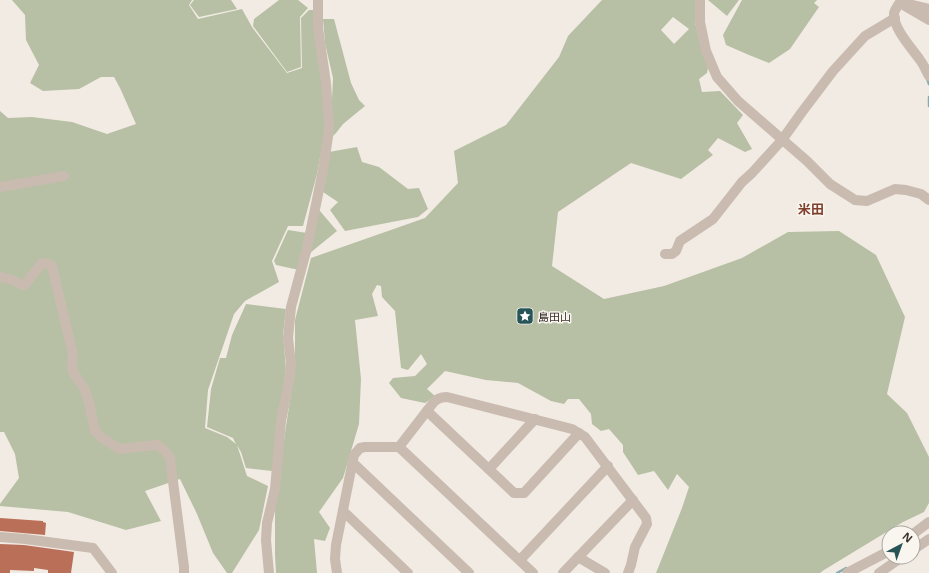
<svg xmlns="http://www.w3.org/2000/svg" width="929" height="573" font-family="'Open Sans','Noto Sans JP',sans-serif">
<rect width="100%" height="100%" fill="#f2ebe3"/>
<!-- green -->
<g fill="#b7c0a4" fill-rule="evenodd">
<polygon points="12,0 192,0 189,5 198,19 242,9 252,27 287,73 302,68 301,18 309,10 316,10 326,124 317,174 303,226 288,226 272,261 279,282 245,301 234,314 208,390 205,428 227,437 236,444 233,438 207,427 211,389 220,358 226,358 232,335 246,304 286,309 283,335 286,369 272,471 246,468 241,452 237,445 247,476 268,486 259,530 232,573 227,573 213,553 197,514 180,479 145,491 161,521 126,530 68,512 0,506 0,504 19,478 15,454 4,432 0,432 0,111 8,118 32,117 72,122 107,134 136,124 120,88 114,77 101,77 79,89 43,91 30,83 39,65 26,40 25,15"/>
<polygon points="194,0 231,0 237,9 199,17 190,5"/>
<polygon points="279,0 298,0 308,8 300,17 301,67 287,72 253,26 254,19"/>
<path d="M602,0h94l-1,23 13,45 -1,5 -8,6 3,13 18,-1 23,24 -6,8 15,26 -7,3 -27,-14 -10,12 5,5 -32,24 -50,-16 -73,49 -6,54 52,33 60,-13 78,-28 46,-26 51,-1 37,24 29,62 -18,77 20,19 22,44v46l-5,9 -21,10 -79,48 -4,3h-164l26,-65 7,-21 -12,-13 -9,16 -14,-19 -16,4 -15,-23v-7l-14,-16 -8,2 -9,-7 -1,-10 -12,-15h-11l-4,5 -13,-3 -33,-18 -32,-3 -41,-9 -18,18 8,7 -10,7 -24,-5 -12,-15 4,-5 22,-2 12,-12 -6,-10 -13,16 -7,-2 -6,-57 -13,-14 -1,-11 -4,-1 -5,9 6,22 -23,4 6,59 -2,45 -16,54 -24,34 11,16 -5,13 -11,-2 3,34h-41l-1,-18v-47l11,-82 9,-57v-49l16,-62 114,-40 33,-35 -4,-32 52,-26 53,-68 9,-21zM673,17l16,12 -15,15 -13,-14z"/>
<polygon points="708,0 739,0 727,16"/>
<polygon points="742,0 817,0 814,3 819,7 790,49 769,63 749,55 726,45 723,35"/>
<polygon points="323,19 334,19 351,83 359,100 365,106 343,124 336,133 332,137 332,100 333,78 325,43"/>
<polygon points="357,147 362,162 379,167 408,189 419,188 428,209 418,217 345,231 330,210 338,202 323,192 329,152"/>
<polygon points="318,211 320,211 337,231 310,253"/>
<polygon points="288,230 307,233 299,270 276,265 274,261"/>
</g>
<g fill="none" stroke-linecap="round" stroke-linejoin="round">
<!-- stream -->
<g stroke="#85abac" stroke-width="2.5">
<polyline points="927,78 929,84"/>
<polyline points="929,97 929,106"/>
<polyline points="837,573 846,568"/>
</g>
</g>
<!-- building -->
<g fill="#ba6f59">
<polygon points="0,518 43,521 43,522 46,523 45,535 0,531"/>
<polygon points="0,544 24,545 74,552 71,573 48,573 48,570 34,568 34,571 10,570 10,573 0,573"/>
</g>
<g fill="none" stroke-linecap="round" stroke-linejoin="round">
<!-- minor -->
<g stroke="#c9bbb0" stroke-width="10">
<polyline points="700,0 700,22 706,51 717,77 738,101 807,161 830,184 855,200 867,201 895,189 906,190 921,194 929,200"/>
<polyline points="905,6 929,20"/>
<path d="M929,9l-29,-7c-2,4 -5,7 -6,11 -1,16 18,35 26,47 4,5 6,11 9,16"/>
<polyline points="0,187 64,176"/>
<polyline points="665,254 672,254 676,251 680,241 713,219 742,182 752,173 782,140 802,112 833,71 865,36 895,18"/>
<polyline points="0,277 13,280 22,285 25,284 42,263 48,264 52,266 73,355 72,366 73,372 84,388 89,402 95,431 102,438 120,449 157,445 164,450 170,458 184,567 184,573"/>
<polyline points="427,411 514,493 524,493 579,433"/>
<path d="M399,447l34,-44c4,-5 8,-6 14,-6l125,32 13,8 61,81 1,6 -12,23 -4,18 -3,8"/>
<polyline points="353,463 469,573"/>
<polyline points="489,469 535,419"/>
<polyline points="343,511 408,573"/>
<polyline points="913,534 929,522"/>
<polyline points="0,537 25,539 93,548 112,573"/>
<polyline points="913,550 929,539"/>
<polyline points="578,557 605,573"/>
<polyline points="520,560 608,466"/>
<polyline points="269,573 266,540 267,523 275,489 281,421 290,376 291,364 288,338 291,307 307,248 322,175 328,137 329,125 326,83 318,28 318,0"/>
<polyline points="337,573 335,559 336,545 354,455 360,448 365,447 399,447 533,573"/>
<polyline points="563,573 633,500"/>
<polyline points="847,573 889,551"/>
<polyline points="879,573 902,557"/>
</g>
</g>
<!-- icons -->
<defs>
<symbol id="sight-square" viewBox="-11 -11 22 22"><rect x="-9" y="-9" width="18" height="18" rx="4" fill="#265457" stroke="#f9f5ef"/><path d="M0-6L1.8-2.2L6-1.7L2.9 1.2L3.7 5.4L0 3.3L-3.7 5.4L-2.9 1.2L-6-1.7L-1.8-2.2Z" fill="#fff"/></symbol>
</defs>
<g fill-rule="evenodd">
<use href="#sight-square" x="515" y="306" width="20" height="20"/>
</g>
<g text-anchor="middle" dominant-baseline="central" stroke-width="3" stroke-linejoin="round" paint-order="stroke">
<!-- poi labels -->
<g font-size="11" fill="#39302d" stroke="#f9f5ef" text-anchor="start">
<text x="538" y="316">島田山</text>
</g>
<!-- quarter labels -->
<g font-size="13" font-weight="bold" fill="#80402e" stroke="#f9f5ef">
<text x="811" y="209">米田</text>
</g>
</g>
<!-- north arrow -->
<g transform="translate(901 545) rotate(41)"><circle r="19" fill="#f9f5ef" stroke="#aca6a1"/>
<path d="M0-3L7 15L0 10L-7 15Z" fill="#265457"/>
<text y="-6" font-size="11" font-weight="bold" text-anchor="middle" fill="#39302d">N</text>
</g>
</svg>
